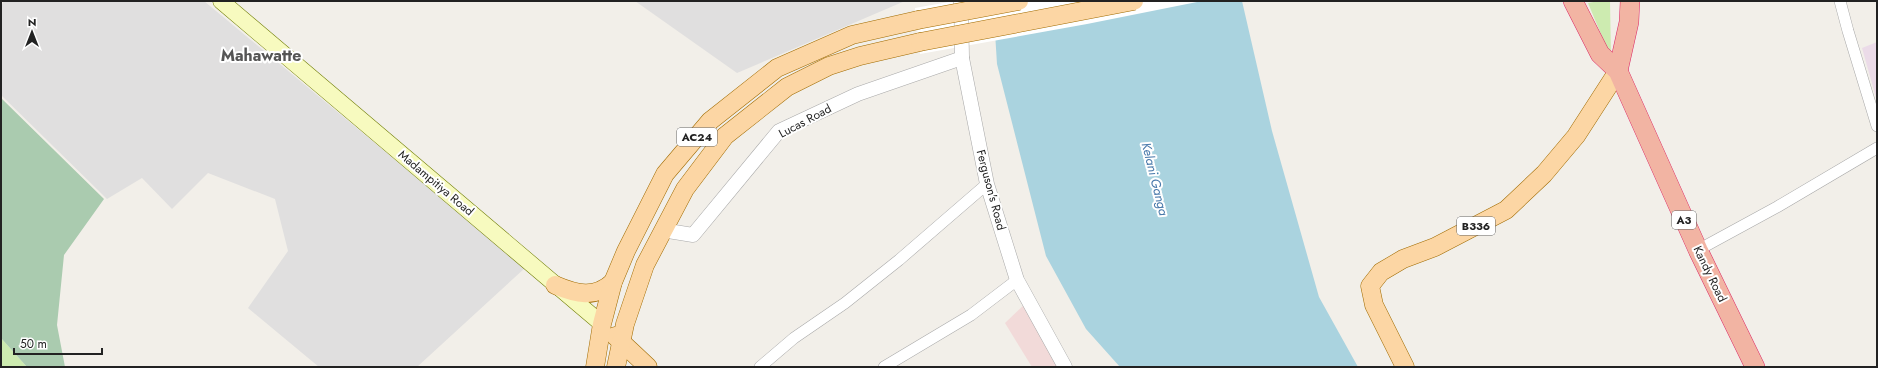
<svg xmlns="http://www.w3.org/2000/svg" width="1878" height="368" font-family="Jost,sans-serif">
<rect width="100%" height="100%" fill="#f2efe9"/>
<!-- residential -->
<g fill="#e0dfdf">
<polygon points="4,1 204,1 525,268 417,367 319,367 248,308 288,251 275,199 208,173 172,209 142,178 107,199 1,95 1,6"/>
<polygon points="635,1 905,1 737,73"/>
</g>
<!-- commercial -->
<polygon fill="#f2dad9" points="1031,298 1067,367 1032,367 1005,323"/>
<!-- industrial -->
<polygon fill="#ebdbe8" points="1877,42 1877,101 1862,48"/>
<!-- grass -->
<g fill="#cdebb0">
<polygon points="1599,1 1610,1 1611,58 1588,3"/>
<polygon points="1,338 27,367 1,367"/>
</g>
<!-- cemetery -->
<polygon fill="#aacbaf" points="1,98 104,199 64,255 57,325 65,367 27,367 1,338"/>
<!-- water -->
<polygon fill="#aad3df" points="993,1 1242,1 1272,131 1319,297 1358,367 1120,367 1086,329 1046,256 997,64"/>
<!-- pier -->
<polygon fill="#fff" points="954,1 1202,1 1087,24 920,54 915,8"/>
<g fill="none" stroke-linecap="round" stroke-linejoin="round">
<defs>
<g id="minor">
<polyline points="1840,1 1848,31 1877,126"/>
<polyline points="1698,250 1777,207 1877,148"/>
<polyline points="760,367 794,338 845,303 899,260 987,184"/>
<polyline points="884,367 971,315 1017,280"/>
</g>
<g id="tertiary">
<polyline points="961,1 962,58 987,184 1017,280 1065,367"/>
<polyline points="662,230 693,235 779,131 858,94 962,58"/>
</g>
<polyline id="secondary" points="221,1 602,324"/>
<g id="primary">
<path d="M555,285c21,9 40,14 58,-3"/>
<polyline points="615,336 648,367"/>
<polyline points="595,367 602,324 613,282 626,251 665,174 710,121 777,68 852,35 918,20"/>
<polyline points="616,367 625,324 645,265 685,189 725,136 787,87 829,66 860,56 920,42"/>
<polyline points="1405,367 1374,305 1370,286 1381,272 1403,259 1435,247 1506,210 1544,174 1576,136 1618,71"/>
</g>
<g id="trunk">
<polyline points="1573,1 1600,54 1618,71 1698,250 1755,367"/>
<polyline points="1618,71 1629,22 1630,1"/>
</g>
</defs>
<!-- minor casing -->
<use href="#minor" stroke="#a9a9a9" stroke-width="12"/>
<!-- tertiary casing -->
<use href="#tertiary" stroke="#a9a9a9" stroke-width="15"/>
<!-- secondary casing -->
<use href="#secondary" stroke="#707d05" stroke-width="17"/>
<!-- primary casing -->
<use href="#primary" stroke="#a06b00" stroke-width="19"/>
<!-- trunk casing -->
<use href="#trunk" stroke="#dc2a67" stroke-width="20"/>
<!-- minor -->
<use href="#minor" stroke="#fff" stroke-width="11"/>
<!-- tertiary -->
<use href="#tertiary" stroke="#fff" stroke-width="14"/>
<!-- secondary -->
<use href="#secondary" stroke="#f7fabf" stroke-width="16"/>
<!-- primary -->
<use href="#primary" stroke="#fcd6a4" stroke-width="18"/>
<!-- trunk -->
<use href="#trunk" stroke="#f2b4a3" stroke-width="19"/>
<defs>
<g id="primary-bridge">
<polyline points="918,20 1019,1"/>
<polyline points="920,42 1134,1"/>
</g>
</defs>
<!-- primary-bridge casing -->
<use href="#primary-bridge" stroke="#a06b00" stroke-width="19" stroke-linecap="butt"/>
<!-- primary-bridge -->
<use href="#primary-bridge" stroke="#fcd6a4" stroke-width="18"/>
</g>
<g text-anchor="middle" dominant-baseline="central" stroke-width="4" stroke-linejoin="round" paint-order="stroke">
<!-- shield labels -->
<g fill="#fff" stroke="#646464" stroke-width="1">
<rect x="677" y="128" width="40" height="18" rx="3"/>
<rect x="1672" y="211" width="24" height="18" rx="3"/>
<rect x="1457" y="217" width="38" height="18" rx="3"/>
</g>
<g font-size="11" font-weight="bold" fill="#222">
<text x="697" y="137">AC24</text>
<text x="1684" y="220">A3</text>
<text x="1476" y="226">B336</text>
</g>
<!-- street labels -->
<g font-size="12" fill="#222" stroke="#fff">
<text transform="translate(805 121) rotate(-28)">Lucas Road</text>
<text transform="translate(436 183) rotate(40)">Madampitiya Road</text>
<text transform="translate(991 190) rotate(75)">Ferguson's Road</text>
<text transform="translate(1710 274) rotate(64)">Kandy Road</text>
</g>
<!-- water labels -->
<g font-size="13" font-style="italic" fill="#4a7aab" stroke="#fff">
<text transform="translate(1155 179) rotate(76)">Kelani Ganga</text>
</g>
<!-- district labels -->
<g font-size="16" font-weight="bold" fill="#555" stroke="#fff">
<text x="261" y="55">Mahawatte</text>
</g>
</g>
<!-- border -->
<rect width="1878" height="368" fill="none" stroke="#222222" stroke-width="4"/>
<!-- north arrow -->
<g transform="translate(32 32)" stroke="#ffffff" stroke-width="3" paint-order="stroke">
<path d="M0-3L7 15L0 10L-7 15Z" fill="#222222"/>
<text y="-6" font-size="11" font-weight="bold" text-anchor="middle" fill="#222222">N</text>
</g>
<!-- scale -->
<path d="M14 348v6h88v-6" fill="none" stroke="#222222" stroke-width="2"/>
<text x="20" y="348" font-size="12" fill="#222222" stroke="#ffffff" stroke-width="3" paint-order="stroke">50 m</text>
</svg>
